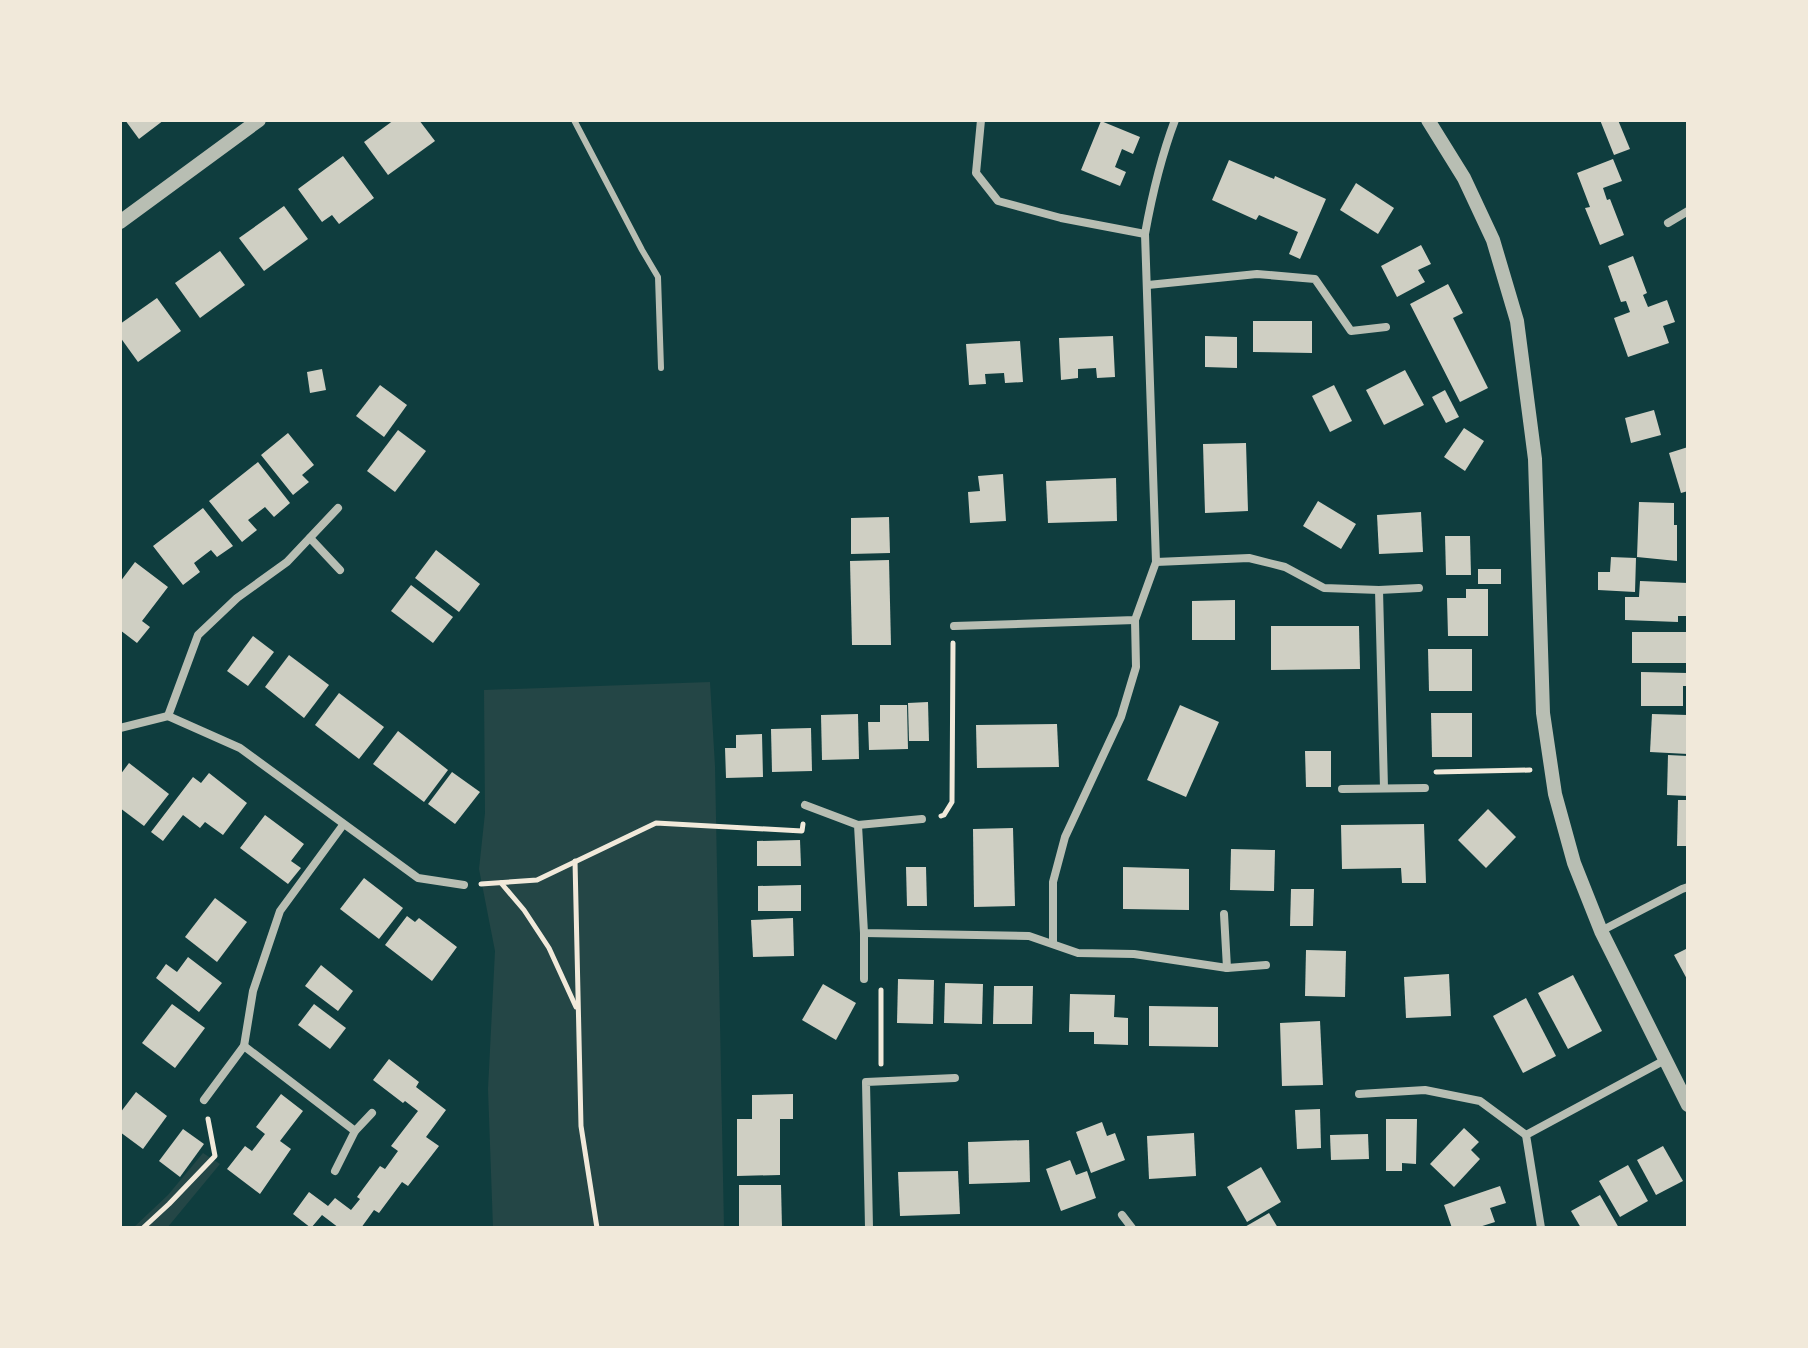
<svg xmlns="http://www.w3.org/2000/svg" width="1808" height="1348" font-family="Ubuntu,sans-serif">
<rect width="100%" height="100%" fill="#0f3d3e"/>
<!-- green -->
<g fill="#244646">
<polygon points="710,682 715,766 724,1228 493,1228 488,1089 495,951 479,869 485,813 484,690"/>
<polygon points="203,1153 220,1164 167,1228 133,1228 168,1195"/>
</g>
<!-- building -->
<g fill="#cfcfc3">
<polygon points="125,120 164,120 139,139"/>
<polygon points="394,120 419,120 435,141 388,175 364,142"/>
<polygon points="1600,120 1618,120 1630,149 1614,155"/>
<polygon points="1101,121 1140,137 1133,154 1122,149 1115,167 1126,172 1120,186 1081,170"/>
<polygon points="343,156 374,198 339,224 332,215 322,222 298,189"/>
<polygon points="1613,159 1622,181 1603,188 1607,200 1610,199 1624,235 1600,245 1585,208 1590,207 1577,173"/>
<polygon points="1229,160 1274,179 1275,176 1326,199 1300,259 1289,254 1298,232 1259,215 1256,220 1212,200"/>
<polygon points="1356,183 1394,208 1378,234 1340,210"/>
<polygon points="284,206 308,239 264,271 239,238"/>
<polygon points="1421,245 1431,264 1418,270 1425,282 1397,297 1381,266"/>
<polygon points="220,251 245,285 200,318 175,283"/>
<polygon points="1633,256 1647,293 1643,295 1648,307 1667,300 1675,322 1663,326 1669,343 1628,357 1614,318 1630,312 1626,301 1621,302 1608,266"/>
<polygon points="1448,284 1463,313 1453,318 1488,388 1460,402 1410,304"/>
<polygon points="157,298 181,331 138,362 120,337 120,324"/>
<polygon points="1253,321 1312,321 1312,353 1253,352"/>
<polygon points="1113,336 1115,377 1097,378 1096,368 1078,369 1078,378 1061,380 1059,338"/>
<polygon points="1205,336 1237,337 1237,368 1205,367"/>
<polygon points="1020,341 1023,382 1005,383 1004,373 985,374 986,384 969,385 966,344"/>
<polygon points="322,369 326,390 310,393 307,372"/>
<polygon points="1405,370 1424,405 1384,425 1366,390"/>
<polygon points="380,385 407,405 384,437 356,416"/>
<polygon points="1334,385 1352,421 1330,432 1312,396"/>
<polygon points="1445,390 1459,417 1446,423 1432,397"/>
<polygon points="1654,410 1661,435 1631,443 1625,418"/>
<polygon points="1464,428 1484,441 1465,471 1444,457"/>
<polygon points="398,430 426,451 395,492 367,471"/>
<polygon points="288,433 314,465 302,475 309,482 293,495 261,455"/>
<polygon points="1246,443 1248,511 1205,513 1203,444"/>
<polygon points="1688,447 1688,491 1681,493 1669,453"/>
<polygon points="258,462 290,503 274,517 265,507 248,520 257,530 242,542 209,501"/>
<polygon points="1003,474 1006,521 970,523 968,492 980,491 978,476"/>
<polygon points="1116,478 1117,521 1048,523 1046,481"/>
<polygon points="1318,501 1356,524 1341,549 1303,526"/>
<polygon points="1639,502 1674,503 1674,525 1677,525 1677,561 1637,557"/>
<polygon points="203,508 233,546 217,557 211,550 194,563 200,572 183,585 153,546"/>
<polygon points="1421,512 1423,552 1379,554 1377,515"/>
<polygon points="889,517 890,553 851,554 851,518"/>
<polygon points="1445,536 1470,536 1471,575 1446,575"/>
<polygon points="436,550 480,584 459,612 415,578"/>
<polygon points="1611,557 1636,558 1635,592 1598,590 1598,572 1610,572"/>
<polygon points="889,560 891,645 852,645 850,561"/>
<polygon points="135,562 168,587 142,621 150,627 137,643 120,630 120,582"/>
<rect x="1478" y="569" width="23" height="15"/>
<polygon points="1640,581 1688,583 1688,616 1678,616 1678,622 1625,620 1625,597 1639,597"/>
<polygon points="411,585 453,617 433,643 391,611"/>
<polygon points="1466,589 1488,589 1488,636 1448,636 1447,598 1466,598"/>
<polygon points="1235,600 1235,640 1192,640 1192,601"/>
<polygon points="1271,626 1359,626 1360,669 1271,670"/>
<rect x="1632" y="632" width="56" height="31"/>
<polygon points="253,636 274,652 248,686 227,671"/>
<polygon points="1428,649 1472,649 1472,691 1429,691"/>
<polygon points="289,655 329,685 304,718 265,687"/>
<polygon points="1641,672 1688,673 1688,686 1683,686 1683,706 1641,706"/>
<polygon points="339,693 384,727 359,759 315,725"/>
<polygon points="928,702 929,741 909,741 908,703"/>
<polygon points="880,705 907,705 908,749 869,750 868,722 880,722"/>
<polygon points="1180,705 1219,722 1186,797 1147,780"/>
<polygon points="1431,713 1472,713 1472,757 1432,757"/>
<polygon points="858,714 859,759 822,760 821,715"/>
<polygon points="1652,714 1688,715 1688,754 1650,752"/>
<polygon points="1057,724 1059,767 977,768 976,725"/>
<polygon points="811,728 812,771 772,772 771,729"/>
<polygon points="398,731 448,770 424,802 373,764"/>
<polygon points="762,734 763,777 726,778 725,748 736,748 736,735"/>
<polygon points="1305,751 1331,751 1331,787 1306,787"/>
<polygon points="1668,755 1688,756 1688,796 1667,795"/>
<polygon points="129,763 169,794 144,826 120,808 120,775"/>
<polygon points="452,772 480,792 455,824 428,804"/>
<polygon points="209,773 247,803 223,835 205,822 200,828 183,815 163,841 151,832 193,777 201,783"/>
<polygon points="1678,800 1688,800 1688,846 1677,846"/>
<polygon points="1488,809 1516,837 1486,868 1458,840"/>
<polygon points="265,815 304,844 291,861 301,868 288,884 240,848"/>
<polygon points="1424,824 1426,883 1402,883 1401,868 1342,869 1341,825"/>
<polygon points="1013,828 1015,906 974,907 973,829"/>
<polygon points="800,840 801,866 757,866 757,841"/>
<polygon points="1231,849 1275,850 1274,891 1230,890"/>
<polygon points="906,867 926,867 927,906 907,906"/>
<polygon points="1123,867 1189,869 1189,910 1123,909"/>
<polygon points="364,878 403,908 379,939 340,909"/>
<polygon points="801,885 801,911 758,911 758,886"/>
<polygon points="1291,889 1314,889 1313,926 1290,926"/>
<polygon points="215,898 247,922 217,962 185,937"/>
<polygon points="407,916 415,922 419,918 457,947 432,981 385,945"/>
<polygon points="793,918 794,956 753,957 751,920"/>
<polygon points="1688,948 1688,981 1674,955"/>
<polygon points="1306,950 1346,951 1345,997 1305,996"/>
<polygon points="188,957 222,983 199,1012 156,978 166,964 177,972"/>
<polygon points="321,965 353,991 338,1011 305,986"/>
<polygon points="1449,974 1451,1016 1406,1018 1404,977"/>
<polygon points="1573,975 1602,1031 1568,1049 1538,993"/>
<polygon points="898,979 934,980 933,1024 897,1023"/>
<polygon points="945,983 983,984 982,1024 944,1023"/>
<polygon points="823,984 856,1003 836,1040 802,1020"/>
<polygon points="994,986 1033,986 1032,1024 993,1024"/>
<polygon points="1070,994 1115,995 1114,1017 1128,1018 1128,1045 1094,1044 1094,1032 1069,1032"/>
<polygon points="1526,998 1556,1056 1523,1073 1493,1016"/>
<polygon points="172,1004 205,1028 175,1068 142,1043"/>
<polygon points="314,1004 346,1028 330,1049 298,1025"/>
<polygon points="1149,1006 1218,1007 1218,1047 1149,1046"/>
<polygon points="1320,1021 1323,1085 1282,1086 1280,1023"/>
<polygon points="389,1059 419,1082 416,1087 446,1110 426,1137 439,1146 408,1186 402,1182 379,1213 374,1210 361,1228 339,1228 322,1215 311,1228 293,1214 309,1192 328,1206 335,1198 351,1210 360,1199 357,1197 380,1166 385,1169 398,1151 391,1146 418,1111 405,1101 403,1103 373,1080"/>
<polygon points="136,1092 167,1116 143,1149 120,1132 120,1113"/>
<polygon points="281,1094 303,1111 280,1141 291,1149 260,1194 227,1169 245,1146 252,1151 265,1134 256,1127"/>
<polygon points="793,1094 793,1119 780,1119 780,1175 737,1176 737,1119 752,1119 752,1095"/>
<polygon points="1320,1109 1321,1148 1297,1149 1295,1110"/>
<polygon points="1386,1119 1417,1119 1416,1164 1402,1163 1402,1171 1386,1171"/>
<polygon points="1102,1122 1107,1136 1115,1133 1125,1160 1091,1173 1076,1132"/>
<polygon points="1464,1128 1479,1142 1471,1150 1480,1159 1454,1187 1430,1164"/>
<polygon points="183,1129 204,1144 180,1177 159,1161"/>
<polygon points="1194,1133 1196,1176 1149,1179 1147,1136"/>
<polygon points="1368,1134 1369,1159 1331,1160 1330,1135"/>
<polygon points="1029,1140 1030,1182 969,1184 968,1142"/>
<polygon points="1663,1146 1683,1181 1656,1195 1637,1160"/>
<polygon points="1070,1160 1076,1175 1087,1171 1096,1198 1061,1211 1046,1169"/>
<polygon points="1628,1165 1648,1201 1620,1217 1599,1181"/>
<polygon points="1261,1167 1281,1202 1247,1222 1227,1187"/>
<polygon points="958,1171 960,1214 900,1216 898,1172"/>
<polygon points="739,1185 781,1185 782,1228 739,1228"/>
<polygon points="1500,1186 1506,1203 1490,1208 1495,1222 1476,1228 1452,1228 1444,1205"/>
<polygon points="1600,1195 1619,1228 1581,1228 1571,1211"/>
<polygon points="1269,1213 1278,1228 1243,1228"/>
</g>
<g fill="none" stroke-linecap="round" stroke-linejoin="round">
<!-- path -->
<g stroke="#f1e9da" stroke-width="5">
<polyline points="1436,772 1530,770"/>
<polyline points="941,816 944,815 952,802 953,643"/>
<polyline points="575,861 581,1126 597,1228"/>
<polyline points="501,883 524,910 549,948 576,1007"/>
<polyline points="481,884 537,880 656,823 802,831 803,824"/>
<polyline points="881,990 881,1064"/>
<polyline points="143,1228 169,1204 215,1156 208,1119"/>
</g>
<!-- service -->
<polyline stroke="#b8beb3" stroke-width="6" points="574,120 642,250 658,277 661,368"/>
<!-- minor -->
<g stroke="#b8beb3" stroke-width="8">
<polyline points="981,120 976,173 998,201 1061,218 1145,234"/>
<polyline points="1668,223 1688,211"/>
<polyline points="1148,285 1257,274 1315,279 1351,331 1386,327"/>
<polyline points="310,538 340,570"/>
<polyline points="1156,562 1249,558 1285,567 1324,588 1379,590 1419,588"/>
<polyline points="1379,590 1384,788"/>
<path d="M954,626l181,-6 21,-58 -11,-328c7,-39 16,-77 30,-114"/>
<polyline points="168,716 198,635 237,598 287,562 338,508"/>
<polyline points="120,728 168,716 240,748 418,878 464,885"/>
<polyline points="1342,789 1425,788"/>
<polyline points="805,805 858,825 864,933 1029,936 1078,953 1134,954 1227,968 1266,965"/>
<polyline points="858,825 922,819"/>
<polyline points="1224,914 1227,968"/>
<polyline points="1601,931 1682,889 1688,887"/>
<polyline points="1053,943 1053,882 1065,837 1121,717 1136,667 1135,620"/>
<polyline points="864,979 864,933"/>
<polyline points="244,1046 355,1131"/>
<polyline points="1359,1094 1425,1090 1480,1101 1526,1135"/>
<polyline points="204,1100 244,1046 253,991 280,911 343,825"/>
<polyline points="335,1171 355,1131 372,1113"/>
<polyline points="1122,1215 1132,1228"/>
<polyline points="869,1228 866,1082 955,1078"/>
<polyline points="1541,1228 1526,1135 1665,1060"/>
</g>
<!-- tertiary -->
<g stroke="#b8beb3" stroke-width="14">
<polyline points="1428,120 1464,178 1493,240 1517,321 1535,459 1543,713 1555,794 1574,863 1601,931 1688,1105"/>
<polyline points="120,222 259,120"/>
</g>
</g>
<!-- border -->
<rect width="1808" height="1348" fill="none" stroke="#f1e9da" stroke-width="244"/>
</svg>
